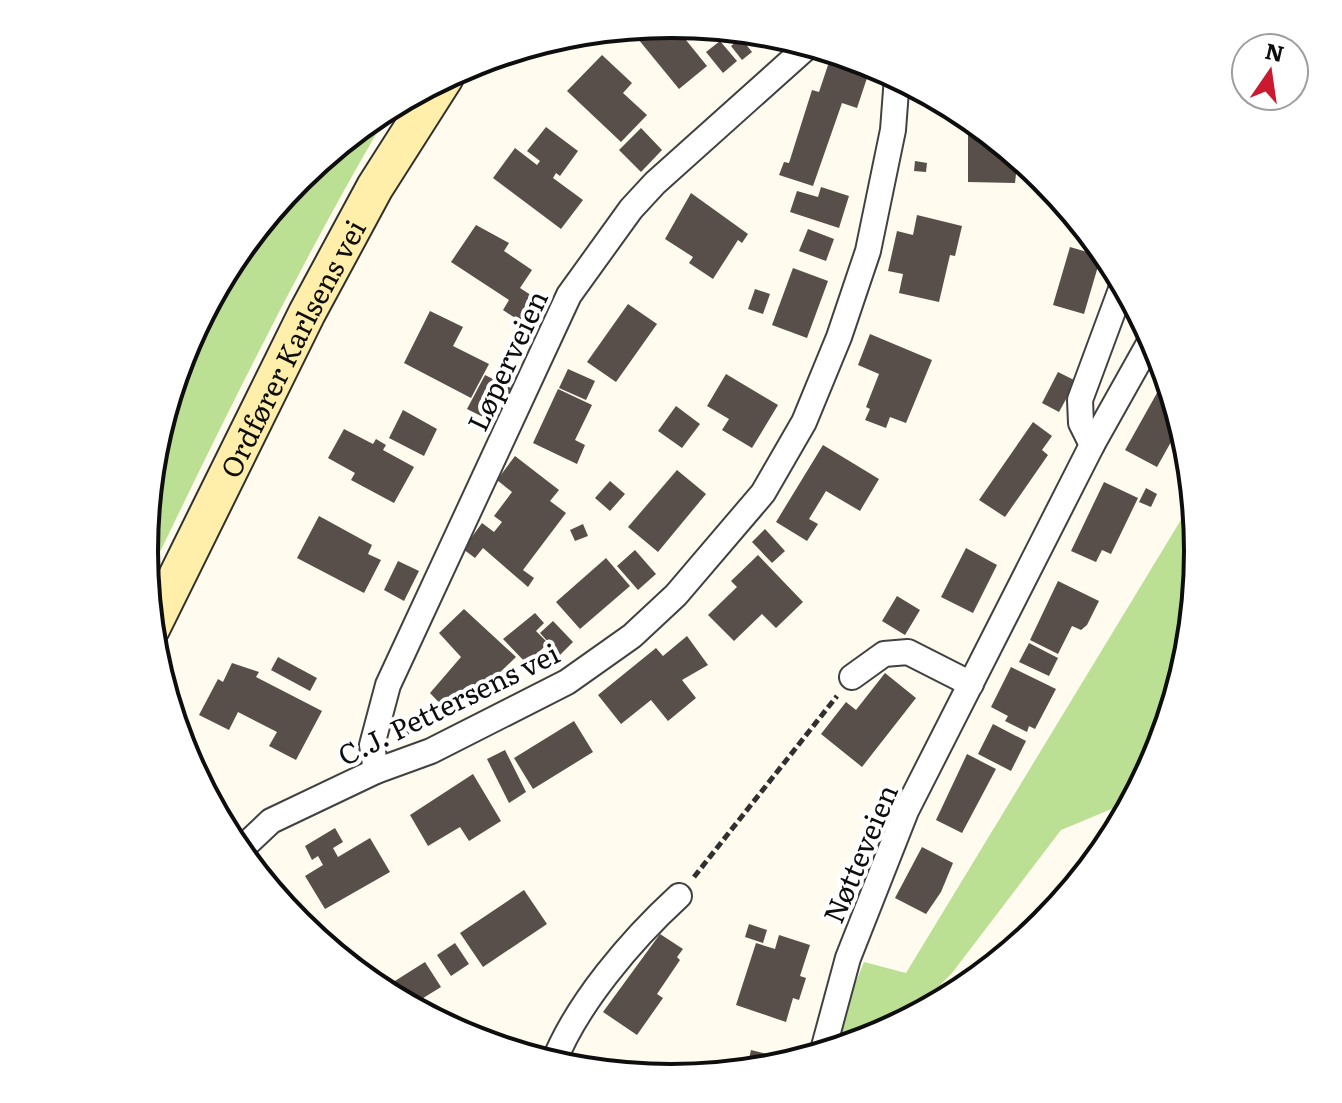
<svg xmlns="http://www.w3.org/2000/svg" width="1342" height="1103" font-family="Literata,serif">
<rect width="100%" height="100%" fill="#fffbef"/>
<!-- forest -->
<g fill="#bbdf93">
<path d="M393,105c-91,154 -169,314 -247,476 -14,-144 51,-302 152,-403 24,-24 54,-44 80,-65z"/>
<polygon points="1193,500 1198,552 1188,655 1158,754 1133,800 1061,830 952,973 903,1023 872,1039 836,1050 849,999 864,962 906,973"/>
</g>
<!-- building -->
<g fill="#584e4a">
<polygon points="673,24 707,66 679,89 634,34 642,27"/>
<polygon points="615,30 619,33 611,41 602,33"/>
<polygon points="741,38 752,52 742,60 731,46"/>
<polygon points="720,41 737,61 723,73 706,52"/>
<polygon points="602,55 632,83 623,93 647,115 621,142 567,91"/>
<polygon points="829,62 868,75 857,108 842,103 813,186 779,175 784,162 789,163 812,90 819,92"/>
<polygon points="978,124 1018,157 1015,183 968,182 968,134 977,133"/>
<polygon points="546,127 578,151 560,176 556,173 553,178 583,200 561,229 493,178 515,148 537,165 540,161 527,151"/>
<polygon points="641,128 662,150 641,172 619,150"/>
<polygon points="915,161 927,163 926,172 914,171"/>
<polygon points="821,187 849,196 839,228 790,212 797,191 818,197"/>
<polygon points="1055,192 1074,215 1052,211"/>
<polygon points="691,193 748,234 742,243 738,240 713,279 689,263 693,257 665,239"/>
<polygon points="917,215 962,226 955,256 950,255 939,302 899,293 903,274 888,271 897,231 913,235"/>
<polygon points="476,225 509,243 504,251 532,270 520,288 540,301 524,324 503,310 509,300 451,262"/>
<polygon points="808,229 834,239 826,261 799,251"/>
<polygon points="1070,247 1101,256 1084,314 1053,305"/>
<polygon points="793,268 828,281 807,338 772,325"/>
<polygon points="755,289 770,294 763,314 748,309"/>
<polygon points="628,304 657,324 616,382 587,362"/>
<polygon points="430,311 463,327 453,346 489,364 471,398 404,363"/>
<polygon points="870,334 932,360 906,423 890,417 886,428 865,420 870,409 866,407 879,374 858,365"/>
<polygon points="568,369 595,381 586,400 559,388"/>
<polygon points="1058,372 1076,381 1059,412 1042,403"/>
<polygon points="726,374 778,405 752,448 722,430 729,419 707,406"/>
<polygon points="485,375 511,388 493,422 467,409"/>
<polygon points="1162,384 1170,388 1185,438 1176,433 1157,467 1125,450"/>
<polygon points="558,389 592,405 575,440 585,445 577,464 533,443"/>
<polygon points="676,406 700,424 682,448 658,431"/>
<polygon points="403,410 437,429 424,456 389,438"/>
<polygon points="1033,422 1052,436 1042,450 1048,455 1005,517 979,500"/>
<polygon points="344,429 373,444 376,439 386,445 383,450 414,467 394,503 351,480 355,473 328,458"/>
<polygon points="823,445 879,479 860,511 826,491 809,519 818,524 807,541 776,522"/>
<polygon points="515,456 559,490 550,501 566,513 523,570 534,578 528,587 483,548 475,558 463,549 482,523 494,532 502,522 494,516 512,492 497,480"/>
<polygon points="677,470 706,494 658,552 628,527"/>
<polygon points="610,481 625,494 610,511 595,498"/>
<polygon points="1104,482 1138,498 1111,554 1102,550 1096,562 1071,551"/>
<polygon points="1146,488 1157,494 1151,507 1139,502"/>
<polygon points="319,516 372,545 368,554 381,560 364,593 297,558"/>
<polygon points="583,524 588,536 575,541 570,530"/>
<polygon points="765,529 785,551 772,563 752,542"/>
<polygon points="966,548 997,565 973,613 941,597"/>
<polygon points="635,550 656,574 638,590 617,566"/>
<polygon points="758,555 803,602 776,628 762,614 734,641 708,615 737,587 731,581"/>
<polygon points="606,558 630,586 580,629 556,602"/>
<polygon points="398,561 419,571 404,601 384,590"/>
<polygon points="1058,581 1099,601 1087,625 1081,630 1072,626 1058,654 1030,640"/>
<polygon points="897,596 920,610 905,635 882,621"/>
<polygon points="464,609 516,657 469,702 466,698 450,714 430,693 461,657 439,633"/>
<polygon points="535,613 544,623 536,631 548,643 527,664 503,639"/>
<polygon points="553,621 573,642 560,655 540,633"/>
<polygon points="687,636 708,665 682,680 696,698 668,721 651,700 621,724 598,695 656,648 663,656"/>
<polygon points="1029,643 1058,658 1049,676 1019,662"/>
<polygon points="278,657 317,678 310,691 271,670"/>
<polygon points="232,663 259,672 256,677 322,711 296,760 269,746 277,732 238,712 229,730 199,715 218,679 223,682"/>
<polygon points="1011,667 1056,689 1035,729 1029,726 1027,732 1005,721 1008,716 991,707"/>
<polygon points="885,673 916,698 862,767 821,734 846,702 856,710"/>
<polygon points="574,721 593,752 533,789 514,758"/>
<polygon points="400,723 411,727 408,738 396,735"/>
<polygon points="993,724 1026,741 1011,771 978,754"/>
<polygon points="505,750 526,792 509,803 487,759"/>
<polygon points="967,754 996,769 962,833 936,820"/>
<polygon points="473,774 501,821 469,841 460,827 428,846 410,815"/>
<polygon points="335,828 343,842 333,848 338,857 370,838 390,872 325,909 305,876 323,865 318,856 312,860 305,846"/>
<polygon points="922,847 953,863 941,892 926,914 895,898"/>
<polygon points="524,890 547,924 483,967 460,933"/>
<polygon points="749,924 767,930 763,943 745,937"/>
<polygon points="660,934 683,949 677,957 680,960 657,994 663,998 637,1035 603,1012"/>
<polygon points="779,935 810,945 800,976 806,978 799,1000 793,998 786,1022 736,1005 756,943 775,949"/>
<polygon points="455,943 469,964 451,976 437,955"/>
<polygon points="425,962 441,987 420,1000 427,1010 421,1013 379,991"/>
<polygon points="751,1050 784,1058 782,1066 746,1072"/>
</g>
<g fill="none" stroke-linecap="round" stroke-linejoin="round">
<defs>
<g id="street">
<polyline points="1092,445 1081,423 1080,400 1123,284"/>
<polyline points="852,677 884,654 908,652 971,684"/>
<polyline points="376,771 372,745 388,685 569,295 631,209 655,183 809,45"/>
<polyline points="238,852 271,821 376,771 431,751 567,682 632,636 676,595 763,493 804,422 839,337 868,251 893,130 897,77"/>
<polyline points="822,1054 848,958 906,811 1092,445 1152,338"/>
<path d="M553,1064c23,-60 79,-125 126,-168"/>
</g>
<g id="secondary">
<path id="s1" d="M151,629l156,-316 68,-126 70,-110"/>
</g>
</defs>
<!-- street casing -->
<use href="#street" stroke="#414141" stroke-width="28"/>
<!-- secondary casing -->
<use href="#secondary" stroke="#303030" stroke-width="40"/>
<!-- path -->
<polyline stroke="#303030" stroke-width="5" stroke-dasharray="8 4" stroke-linecap="butt" points="694,877 837,696"/>
<!-- street -->
<use href="#street" stroke="#fff" stroke-width="24"/>
<!-- secondary -->
<use href="#secondary" stroke="#ffefaa" stroke-width="36"/>
</g>
<g text-anchor="middle" dominant-baseline="central" stroke-width="8" stroke-linejoin="round" paint-order="stroke">
<!-- street labels -->
<g font-size="28" fill="#0e0e0e" stroke="#fff">
<text stroke="none"><textPath href="#s1" startOffset="314">Ordfører Karlsens vei</textPath></text>
<text transform="translate(506 360) rotate(-65)">Løperveien</text>
<text transform="translate(448 703) rotate(-26)">C.J. Pettersens vei</text>
<text transform="translate(859 853) rotate(-67)">Nøtteveien</text>
</g>
</g>
<!-- crop -->
<path d="M0 0H1342V1103H0ZM158 551a513 513 0 1 1 1026 0a513 513 0 1 1-1026 0Z" fill="#fff" fill-rule="evenodd"/>
<path fill="none" stroke="#0e0e0e" stroke-width="4" d="M158 551a513 513 0 1 1 1026 0a513 513 0 1 1-1026 0Z"/>
<!-- north arrow -->
<g transform="translate(1270 72) rotate(13)"><circle r="38" fill="#ffffff" stroke="#9f9f9f" stroke-width="2"/>
<path d="M0-6L14 30L0 20L-14 30Z" fill="#ca1a30"/>
<text y="-12" font-size="22" font-weight="bold" text-anchor="middle" fill="#0e0e0e">N</text>
</g>
</svg>
